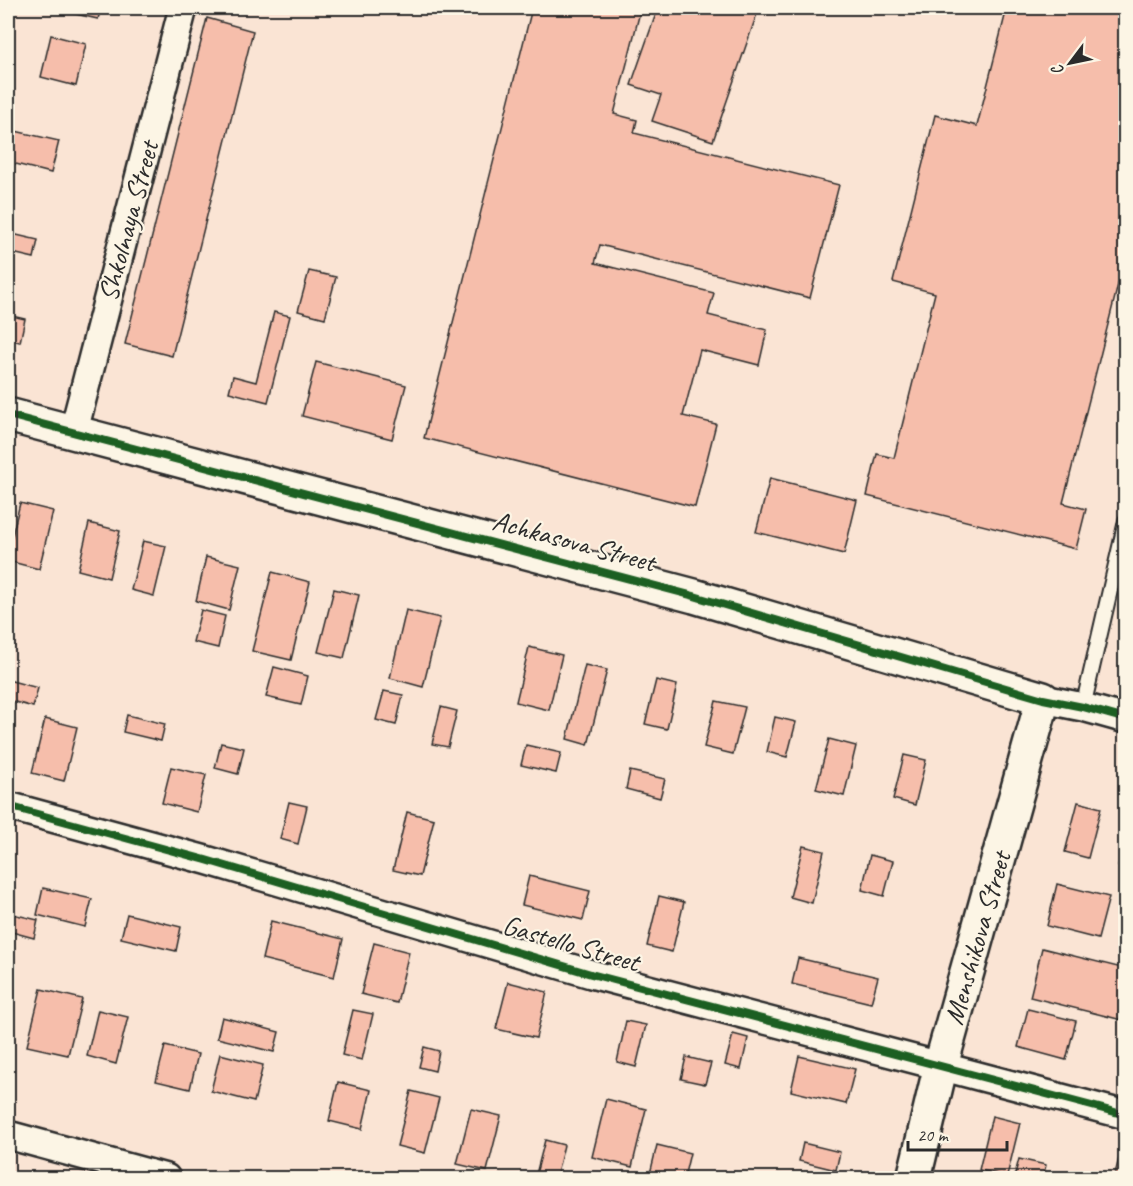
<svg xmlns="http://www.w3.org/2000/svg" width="1133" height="1186" font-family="Caveat,sans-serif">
<rect width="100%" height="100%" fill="#fae4d4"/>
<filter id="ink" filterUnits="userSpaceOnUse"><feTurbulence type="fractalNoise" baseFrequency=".0167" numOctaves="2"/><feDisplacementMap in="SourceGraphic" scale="12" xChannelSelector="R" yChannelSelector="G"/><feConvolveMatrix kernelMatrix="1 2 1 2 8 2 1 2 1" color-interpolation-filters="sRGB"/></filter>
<g filter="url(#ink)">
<!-- building -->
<g fill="#f6beab" stroke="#2b2b2b" stroke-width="1.5">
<polygon points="49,8 101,8 98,19"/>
<polygon points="532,8 641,8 614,114 637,120 634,133 839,185 810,298 600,245 595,263 714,293 708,315 767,330 759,365 700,350 683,416 716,424 695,507 424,438"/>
<polygon points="658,8 759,8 713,141 652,121 661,95 631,85"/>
<polygon points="1007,8 1126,8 1126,253 1063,503 1086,509 1076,549 867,496 877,454 894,458 935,293 893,282 935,115 977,126"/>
<polygon points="207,18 253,31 172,356 125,344"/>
<polygon points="51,35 86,44 76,86 41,77"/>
<polygon points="15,131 59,141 51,173 8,162"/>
<polygon points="8,233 38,240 34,258 8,252"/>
<polygon points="309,271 336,277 325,318 298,311"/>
<polygon points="274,312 290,316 268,402 229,392 233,376 256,382"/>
<polygon points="8,315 25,319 20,342 8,339"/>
<polygon points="316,362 406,385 392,439 302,416"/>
<polygon points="770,478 857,500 844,554 756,532"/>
<polygon points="20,503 53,511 39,569 8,561 8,553"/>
<polygon points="89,523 120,531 109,578 78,570"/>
<polygon points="143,541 166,546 154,596 131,590"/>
<polygon points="206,557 240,565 229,610 196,601"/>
<polygon points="272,572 310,582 291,660 252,651"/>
<polygon points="334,589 359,595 344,658 318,652"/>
<polygon points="201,610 225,616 218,648 193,642"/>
<polygon points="406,610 440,618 423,687 390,678"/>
<polygon points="529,647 562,655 549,710 516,702"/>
<polygon points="585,665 607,670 588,745 567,739"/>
<polygon points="274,667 308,676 301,705 266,697"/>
<polygon points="8,680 38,688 33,707 8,700"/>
<polygon points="656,680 677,685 667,729 645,724"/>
<polygon points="384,691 403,695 396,725 376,720"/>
<polygon points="716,701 745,707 733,754 704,747"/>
<polygon points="441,707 457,711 448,747 432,744"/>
<polygon points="127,715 165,724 161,741 123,732"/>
<polygon points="775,717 796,722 787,757 767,752"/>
<polygon points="45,719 77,727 64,781 32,773"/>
<polygon points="829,739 856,746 844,796 816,789"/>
<polygon points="221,743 244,748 238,774 215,768"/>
<polygon points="526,745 561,753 556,773 521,765"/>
<polygon points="904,755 926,760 915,805 893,799"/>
<polygon points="171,767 206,775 197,812 162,803"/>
<polygon points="630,771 665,779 660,798 626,789"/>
<polygon points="289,802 307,806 298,844 280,839"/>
<polygon points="1078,802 1101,808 1088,858 1065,852"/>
<polygon points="407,812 434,819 420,876 393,870"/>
<polygon points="1125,839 1126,839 1126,868 1118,866"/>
<polygon points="803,846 824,851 812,903 790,897"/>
<polygon points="870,855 893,861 884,896 862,890"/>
<polygon points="529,876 590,891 583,920 522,905"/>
<polygon points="1057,884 1109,897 1098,939 1047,926"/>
<polygon points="43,888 92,899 85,927 37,915"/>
<polygon points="659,896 684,902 672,952 647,946"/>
<polygon points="8,913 38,920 34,938 8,931"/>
<polygon points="127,914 181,927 176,951 121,938"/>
<polygon points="271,921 343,939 334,977 262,959"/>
<polygon points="374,943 409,952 397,1003 361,994"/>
<polygon points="1042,948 1126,969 1126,1021 1030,997"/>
<polygon points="798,958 878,977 871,1003 792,984"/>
<polygon points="508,982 547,992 536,1038 496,1029"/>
<polygon points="41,989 82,999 68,1055 27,1046"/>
<polygon points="1028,1009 1076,1021 1066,1060 1018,1047"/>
<polygon points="98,1010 128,1017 116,1064 87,1056"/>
<polygon points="353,1010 373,1014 362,1060 342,1055"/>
<polygon points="222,1017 279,1032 274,1052 217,1038"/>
<polygon points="626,1021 646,1025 636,1067 617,1062"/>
<polygon points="733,1034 748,1038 741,1069 725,1065"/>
<polygon points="165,1046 198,1054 190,1089 156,1081"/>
<polygon points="424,1047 439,1051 435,1071 419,1067"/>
<polygon points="220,1054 263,1065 254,1102 211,1091"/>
<polygon points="799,1056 855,1069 846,1104 791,1091"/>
<polygon points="686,1057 711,1063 705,1084 681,1079"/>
<polygon points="338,1082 371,1090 362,1129 329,1121"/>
<polygon points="411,1091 439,1098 425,1153 397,1146"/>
<polygon points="606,1099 646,1109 632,1167 592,1157"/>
<polygon points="471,1109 501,1116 487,1171 457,1164"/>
<polygon points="992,1116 1020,1123 1007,1176 979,1170"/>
<polygon points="545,1140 564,1145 556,1178 535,1178"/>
<polygon points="803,1143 840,1152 836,1170 799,1161"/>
<polygon points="657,1145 690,1153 684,1178 649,1178"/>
<polygon points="1122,1146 1126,1147 1126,1178 1114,1178"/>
<polygon points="1019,1159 1046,1165 1043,1178 1014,1178"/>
</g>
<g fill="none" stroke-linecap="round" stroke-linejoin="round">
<defs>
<polyline id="service" points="1083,707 1126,521"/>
<g id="minor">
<polyline points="73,434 183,8"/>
<polyline points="1043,699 1083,707 1126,719"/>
<polyline points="8,806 206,860 591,974 1126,1115"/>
<polyline points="8,1135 166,1178"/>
</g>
<polyline id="tertiary" points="8,415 694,596 1043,699 941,1065 914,1178"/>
</defs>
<!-- service casing -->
<use href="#service" stroke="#2b2b2b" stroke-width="18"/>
<!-- minor casing -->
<use href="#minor" stroke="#2b2b2b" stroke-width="32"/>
<!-- tertiary casing -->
<use href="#tertiary" stroke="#2b2b2b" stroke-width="38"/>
<!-- service -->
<use href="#service" stroke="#fcf5e5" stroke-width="14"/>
<!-- minor -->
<use href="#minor" stroke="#fcf5e5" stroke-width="27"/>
<!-- tertiary -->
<use href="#tertiary" stroke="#fcf5e5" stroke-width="33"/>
<defs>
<g id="cycleway">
<polyline points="8,415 694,596 1043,699 1083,707 1126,719"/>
<polyline points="8,806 206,860 591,974 1126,1115"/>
</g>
</defs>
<!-- cycleway casing -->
<use href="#cycleway" stroke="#fcf5e5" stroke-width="11"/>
<!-- cycleway -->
<use href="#cycleway" stroke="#1b5e20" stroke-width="8"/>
</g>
</g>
<g text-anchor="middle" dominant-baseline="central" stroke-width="4.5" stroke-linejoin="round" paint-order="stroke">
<!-- street labels -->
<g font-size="28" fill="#2b2b2b" stroke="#fcf5e5">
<text transform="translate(128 221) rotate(-75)">Shkolnaya Street</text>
<text transform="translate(574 541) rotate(15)">Achkasova Street</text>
<text transform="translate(977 938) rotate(-74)">Menshikova Street</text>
<text transform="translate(571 943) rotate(16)">Gastello Street</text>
</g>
</g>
<!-- margin -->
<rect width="1133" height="1186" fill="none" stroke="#fcf5e5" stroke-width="30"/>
<rect x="15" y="15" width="1103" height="1156" fill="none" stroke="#2b2b2b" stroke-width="2" filter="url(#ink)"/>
<!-- north arrow -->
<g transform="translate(1070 63) rotate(238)" stroke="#fcf5e5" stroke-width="4.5" paint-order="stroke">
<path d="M0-4.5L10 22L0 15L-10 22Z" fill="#2b2b2b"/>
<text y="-9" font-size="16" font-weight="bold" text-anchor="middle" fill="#2b2b2b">С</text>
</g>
<!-- scale -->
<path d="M908 1141v9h99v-9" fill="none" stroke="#2b2b2b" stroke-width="3"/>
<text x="917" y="1141" font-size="18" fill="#2b2b2b" stroke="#fcf5e5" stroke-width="4.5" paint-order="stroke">20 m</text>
</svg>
